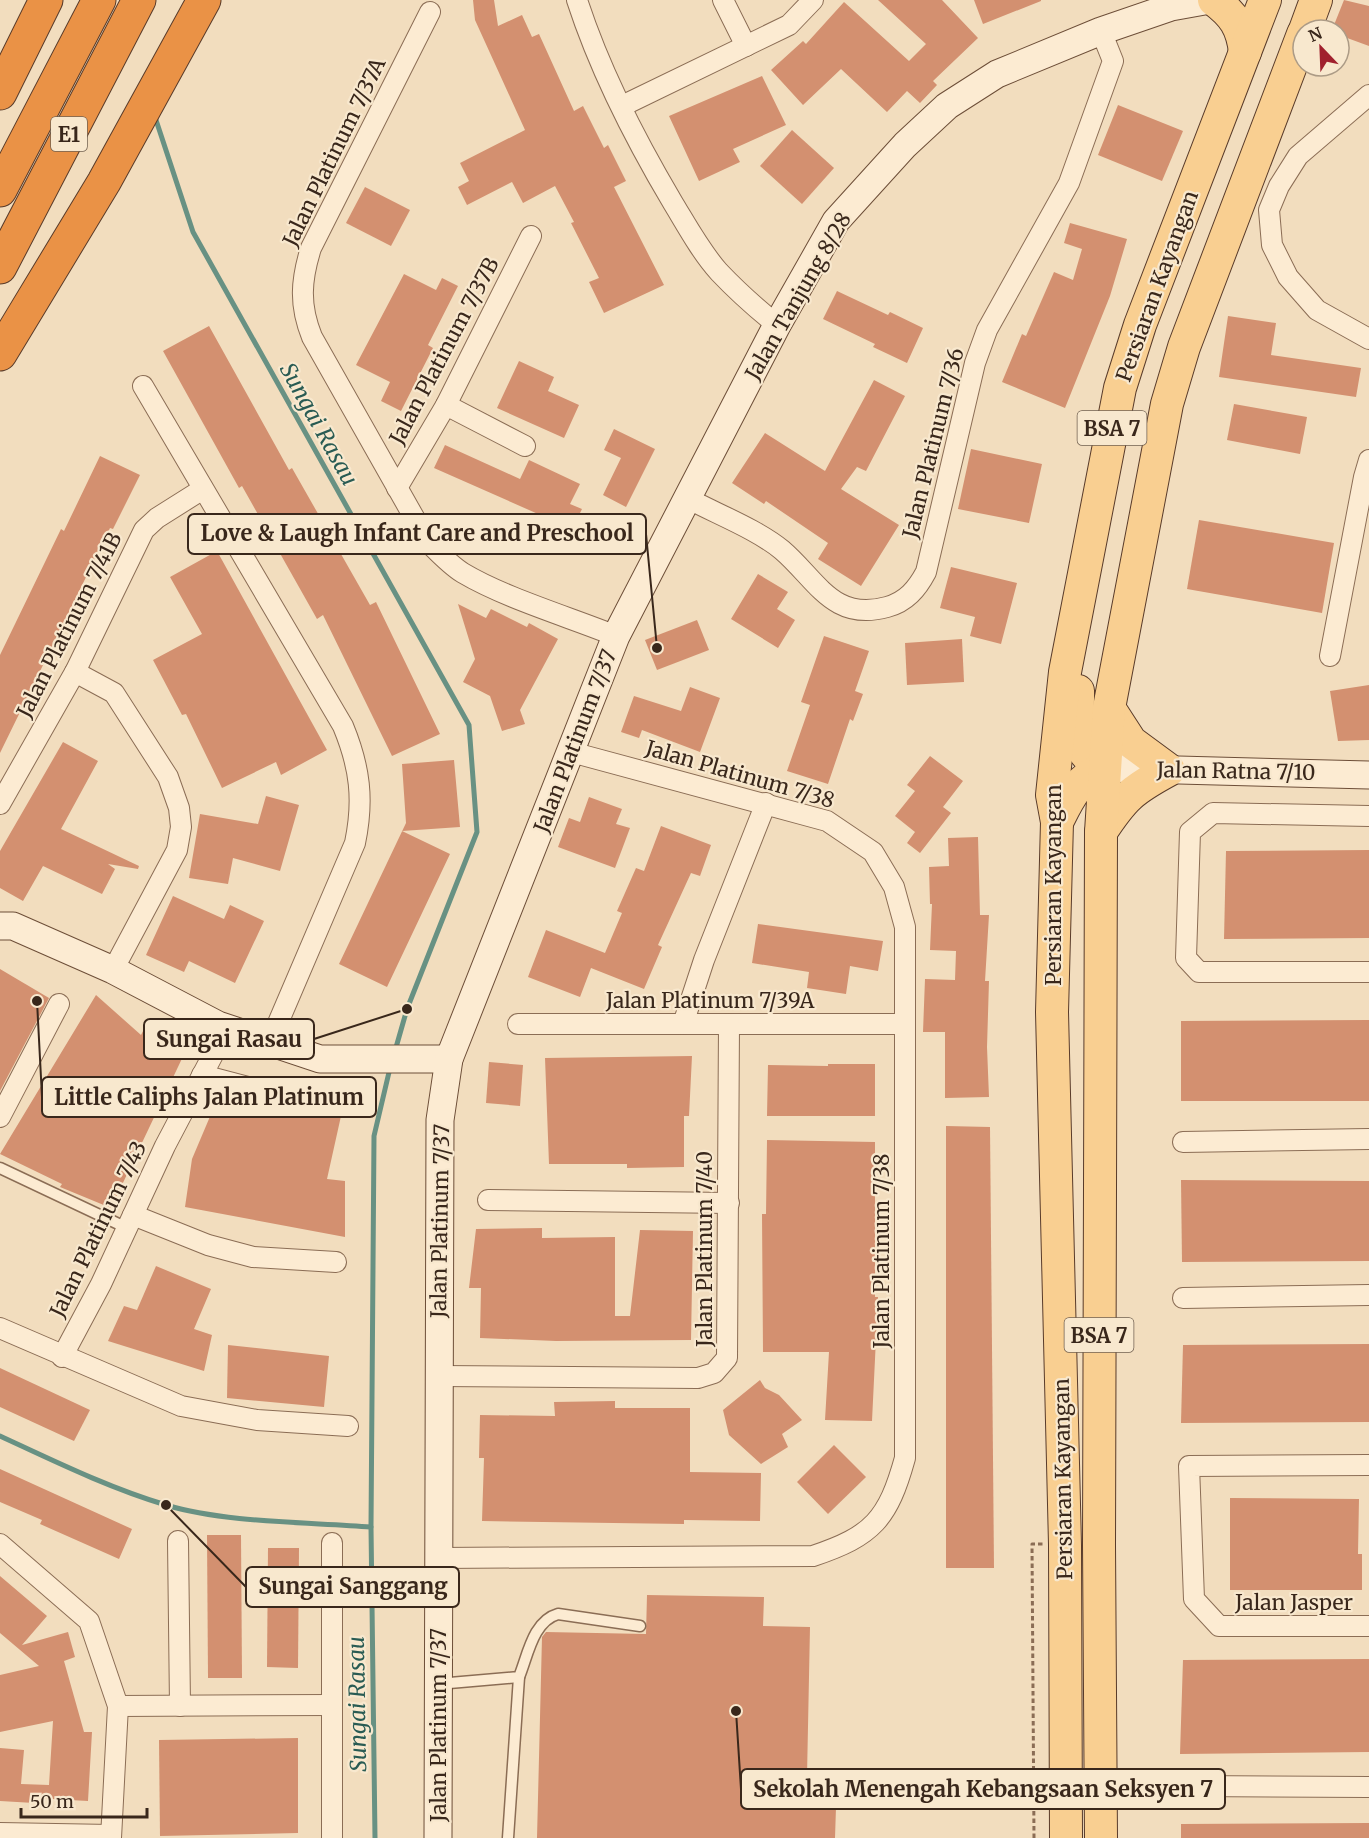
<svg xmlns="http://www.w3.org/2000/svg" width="1369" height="1838" font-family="Merriweather,serif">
<rect width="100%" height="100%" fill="#f2ddbe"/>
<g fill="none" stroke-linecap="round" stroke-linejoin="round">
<!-- stream -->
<g stroke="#689183" stroke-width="5">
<polyline points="155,117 193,232 469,725 477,832 407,1009 395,1051"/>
<path d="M0,1436c54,25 109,52 166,69 59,18 142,17 205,22"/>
<polyline points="375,1838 371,1527 374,1136 390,1068"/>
</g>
</g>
<!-- building -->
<g fill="#d39070">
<polygon points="473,0 494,0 498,26 522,15 532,37 539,34 574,111 583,106 604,148 608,145 626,181 614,187 664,285 604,313 589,282 599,278 571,223 574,222 555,186 523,203 512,182 467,205 458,187 469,181 460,163 525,130 475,20"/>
<polygon points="878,0 942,0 978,38 933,81 937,85 920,103 907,91 887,112 841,69 803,105 771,70 803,41 806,44 844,2 909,61 926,44"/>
<polygon points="974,0 1041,0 1041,1 983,24"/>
<polygon points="1344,0 1369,6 1369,46 1339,35 1339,30 1332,30"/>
<polygon points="762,76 786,125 733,149 740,162 699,181 669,116"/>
<polygon points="1118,105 1183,131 1162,181 1098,155"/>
<polygon points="792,130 834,168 802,204 760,166"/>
<polygon points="365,187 410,210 391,246 346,223"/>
<polygon points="1070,223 1127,239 1110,296 1065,408 1002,382 1022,334 1026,336 1054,272 1073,280 1082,249 1064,243"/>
<polygon points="404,274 436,290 442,278 458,286 428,345 433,348 401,411 381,401 390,382 356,365"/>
<polygon points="837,291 888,315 890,312 923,328 907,363 873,347 875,344 823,319"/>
<polygon points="1228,316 1276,323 1271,355 1361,368 1356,397 1219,377"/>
<polygon points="209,326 289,470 292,468 370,605 376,602 440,734 392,756 323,615 317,619 242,486 239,488 163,351"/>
<polygon points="519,361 554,377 548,391 579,405 564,438 497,408"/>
<polygon points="874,380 905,396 866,471 857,467 841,489 899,525 861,586 818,559 828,543 766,501 764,504 732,483 765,433 825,471"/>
<polygon points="1234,404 1307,417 1300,454 1227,440"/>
<polygon points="614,429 655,449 626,507 603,495 621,458 604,450"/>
<polygon points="445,445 520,479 529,460 580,484 570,504 582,509 572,529 434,468"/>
<polygon points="971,449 1042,464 1029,523 958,509"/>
<polygon points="100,456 140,475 113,529 110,528 0,753 0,655 61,529 64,531"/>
<polygon points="1199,520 1334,543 1322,613 1187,589"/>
<polygon points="217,551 327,750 281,775 276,762 222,788 186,714 182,715 153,660 202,634 170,577"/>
<polygon points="951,567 1017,583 1001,644 970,636 975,617 940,608"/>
<polygon points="758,574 788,592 777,609 795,620 778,648 731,619"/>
<polygon points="458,604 486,618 491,609 527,627 529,623 558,639 520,710 525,724 502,731 490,696 463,682 475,659"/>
<polygon points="697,620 709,650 657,670 645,640"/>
<polygon points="824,636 869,651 855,691 863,694 853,721 850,719 828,784 787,771 810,705 801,702"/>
<polygon points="962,639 964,682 907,685 905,643"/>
<polygon points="1369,685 1369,740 1338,741 1330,691"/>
<polygon points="690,687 720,698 700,752 642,730 639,738 621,732 634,696 681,711"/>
<polygon points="63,742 98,761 61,829 139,866 138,869 108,864 115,869 102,894 43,866 23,901 0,888 0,851"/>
<polygon points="930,756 963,781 943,807 951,813 920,853 907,843 915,832 895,816 915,791 907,785"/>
<polygon points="454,760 460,827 402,831 450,854 387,987 339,964 406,823 402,764"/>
<polygon points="266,796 299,805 280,871 233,858 228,884 189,878 200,814 258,824"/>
<polygon points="589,797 622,809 616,824 630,828 615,868 558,847 569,818 580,822"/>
<polygon points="661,826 711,845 700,876 691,873 658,945 662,947 644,989 591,968 580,997 528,977 546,930 605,953 622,913 617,911 636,868 644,871"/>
<polygon points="978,837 980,915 989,915 985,981 989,981 987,1047 989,1097 945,1098 945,1032 923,1032 925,979 955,980 956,951 930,950 932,904 930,904 929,867 949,866 948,838"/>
<polygon points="1369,850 1369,938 1224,939 1226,851"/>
<polygon points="173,896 224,919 230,905 264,921 235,983 189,961 184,972 146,955"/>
<polygon points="758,924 883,941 878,971 850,966 846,994 807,988 809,972 752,963"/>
<polygon points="0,969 49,998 0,1091"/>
<polygon points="96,995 141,1035 146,1025 187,1048 111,1208 60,1187 62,1184 0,1154"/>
<polygon points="1369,1020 1369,1101 1181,1101 1181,1021"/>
<polygon points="692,1056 689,1116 684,1116 684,1167 627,1168 627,1164 549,1164 545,1058"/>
<polygon points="489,1062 523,1065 520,1106 486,1103"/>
<polygon points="828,1064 875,1064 875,1116 767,1116 768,1065 828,1066"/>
<polygon points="217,1100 341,1116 327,1179 345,1181 345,1237 185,1207 192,1159"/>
<polygon points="946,1126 990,1127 994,1568 946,1568"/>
<polygon points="767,1140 875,1142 875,1297 878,1297 872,1421 825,1420 829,1352 763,1352 762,1214 766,1214"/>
<polygon points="1181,1180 1369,1181 1369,1261 1182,1262"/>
<polygon points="542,1228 542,1238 615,1237 615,1316 630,1316 640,1230 693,1231 691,1340 556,1341 480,1338 481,1288 469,1288 476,1229"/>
<polygon points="156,1266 211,1289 194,1329 212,1335 204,1371 108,1341 124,1306 137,1310"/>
<polygon points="1369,1344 1369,1422 1181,1423 1183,1345"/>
<polygon points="228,1345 329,1356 324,1407 227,1398"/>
<polygon points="0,1368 90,1410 74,1441 0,1407"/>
<polygon points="760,1380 765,1388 779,1395 802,1420 782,1434 788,1447 761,1464 729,1435 723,1410"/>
<polygon points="615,1401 615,1408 690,1408 690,1472 761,1473 760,1521 684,1520 684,1524 482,1521 484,1458 479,1458 480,1415 555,1416 554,1402"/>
<polygon points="834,1445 866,1477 828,1514 797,1482"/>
<polygon points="0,1469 132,1529 119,1559 40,1524 42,1520 0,1502"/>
<polygon points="1230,1498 1359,1499 1358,1554 1362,1554 1362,1590 1230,1590"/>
<polygon points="207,1535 241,1535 242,1678 208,1678"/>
<polygon points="268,1548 299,1548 298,1668 267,1667"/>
<polygon points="0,1576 47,1616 22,1645 68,1632 75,1657 64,1661 84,1732 92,1732 88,1801 34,1798 34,1803 0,1801 0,1748 24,1750 21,1784 49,1785 53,1721 0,1732 0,1675 39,1666 0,1633"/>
<polygon points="647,1595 764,1597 763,1626 810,1627 807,1776 837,1777 835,1838 537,1838 542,1637 546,1632 646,1634"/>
<polygon points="1369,1659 1369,1752 1180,1754 1183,1660"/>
<polygon points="298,1738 298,1833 160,1836 159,1740"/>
<polygon points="1369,1823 1369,1838 1181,1838 1181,1824"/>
</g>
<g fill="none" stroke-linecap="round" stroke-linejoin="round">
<defs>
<g id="lane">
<polyline points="0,1168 127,1228"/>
<path d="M438,1684l81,-7c9,-22 14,-56 39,-63l82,12"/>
<polyline points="508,1838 519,1677"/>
</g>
<g id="street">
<path d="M577,0c23,71 58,139 96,203 14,23 28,49 46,69 18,19 37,36 58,53"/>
<polyline points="723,0 746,46"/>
<path d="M430,12l-119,236c-10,32 -12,57 1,89l116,205c11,11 22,23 35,31 42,25 106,44 153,63"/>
<polyline points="1369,95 1298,156 1279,186 1269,210 1272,245 1288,277 1317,310 1369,339"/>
<polyline points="622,106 789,25 813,0"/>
<path d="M143,386l200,340c17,41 21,74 12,117l-86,201"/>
<polyline points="446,405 525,446"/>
<polyline points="397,488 446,405 531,236"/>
<path d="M689,499c28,15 69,31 93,51 35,30 51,72 105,57 19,-5 30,-18 39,-35l49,-209 12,-33 82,-147 44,-122 -12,-30"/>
<polyline points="1330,656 1364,477 1369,460"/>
<polyline points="75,672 114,693 168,777 179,808 181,827 177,850 113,970"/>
<polyline points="0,804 75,672 144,530 157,518 203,489"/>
<polyline points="1369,816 1213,813 1190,832 1186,958 1199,972 1369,972"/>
<polyline points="518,1024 903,1024"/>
<polyline points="683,1024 704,960 766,803"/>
<polyline points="202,1075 271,1093 351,1102"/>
<polyline points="0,1117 59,1004"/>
<polyline points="1183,1142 1369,1139"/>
<polyline points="488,1200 729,1203"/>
<polyline points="133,1215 208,1245 253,1257 336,1262"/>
<polyline points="1183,1298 1369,1295"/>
<polyline points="0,1328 181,1406 257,1420 348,1426"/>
<polyline points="62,1357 101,1284 165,1146 217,1047 218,1025"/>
<polyline points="439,1376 698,1378 714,1373 727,1358 729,1024"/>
<polyline points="1369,1465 1189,1466 1194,1599 1219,1626 1369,1626"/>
<polyline points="178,1541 180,1706"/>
<polyline points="332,1543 332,1838"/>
<polyline points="0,1544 89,1621 118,1706 111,1838"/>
<path d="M438,1558l375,-2c60,-20 75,-37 92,-98v-531l-11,-40 -21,-35 -46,-31 -256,-69"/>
<polyline points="118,1706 332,1705"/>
<polyline points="1189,1786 1369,1787"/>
<polyline points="0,1833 111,1835"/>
</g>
<g id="secondary">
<polyline points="1104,768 1369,775"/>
<polyline points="0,926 13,926 113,970 218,1025 320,1059 449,1059"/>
<polyline points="438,1838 440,1120 449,1059 616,636 777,325 836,221 905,145 947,106 997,74 1101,31 1171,7 1210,0"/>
</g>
<g id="primary">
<path d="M1214,0c20,15 28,27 31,52"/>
<polyline points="1305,30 1316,0"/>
<path d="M1078,691c1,35 -10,58 26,77"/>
<path d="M1057,822c12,-24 20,-43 47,-54"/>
<path d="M1101,832c23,-35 31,-42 68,-62l-38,-28 -22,-34"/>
<polyline points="1066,1838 1065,1545 1052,1012 1057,822 1052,795 1065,672 1120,388 1140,325 1265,0"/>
<polyline points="1101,1838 1099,1545 1101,832 1109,708 1167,404 1184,347 1303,34"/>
</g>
<g id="highway">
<polyline points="0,93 46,0"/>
<polyline points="0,190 99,0"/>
<polyline points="0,267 139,0"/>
<polyline points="0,354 104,182 204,0"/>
</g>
</defs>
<!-- lane casing -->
<use href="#lane" stroke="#8b6d55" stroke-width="13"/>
<!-- street casing -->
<use href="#street" stroke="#8b6d55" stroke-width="22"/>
<!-- secondary casing -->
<use href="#secondary" stroke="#6d4e38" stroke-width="29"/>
<!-- primary casing -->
<use href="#primary" stroke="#593b2a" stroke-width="34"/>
<!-- highway casing -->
<use href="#highway" stroke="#593b2a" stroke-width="35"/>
<!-- path -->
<polyline stroke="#8b6d55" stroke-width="3" stroke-dasharray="4.5 3" stroke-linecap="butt" points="1034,1838 1032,1544 1043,1544"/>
<!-- lane -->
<use href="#lane" stroke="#fcebd2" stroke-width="10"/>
<!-- street -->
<use href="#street" stroke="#fcebd2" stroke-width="20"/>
<!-- secondary -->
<use href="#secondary" stroke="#fcebd2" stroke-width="27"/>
<!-- primary -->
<use href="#primary" stroke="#f9cf91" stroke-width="32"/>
<!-- highway -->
<use href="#highway" stroke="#ea9246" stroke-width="33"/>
</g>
<g text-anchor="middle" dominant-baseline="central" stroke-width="4.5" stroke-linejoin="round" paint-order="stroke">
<!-- shield labels -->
<g fill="#f8e8ce" stroke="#726151" stroke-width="1.5">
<rect x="51" y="117" width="36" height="34" rx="4.5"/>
<rect x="1077.5" y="411" width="69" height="34" rx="4.5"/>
<rect x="1064.5" y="1318" width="69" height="34" rx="4.5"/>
</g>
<g font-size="20" font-weight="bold" fill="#39271b">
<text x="69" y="134">E1</text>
<text x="1112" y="428">BSA 7</text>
<text x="1099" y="1335">BSA 7</text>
</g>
<!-- street labels -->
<g font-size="21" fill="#39271b" stroke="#f8e8ce">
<text transform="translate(334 152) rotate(-64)">Jalan Platinum 7/37A</text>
<text transform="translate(1157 286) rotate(-70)">Persiaran Kayangan</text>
<text transform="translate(798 296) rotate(-60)">Jalan Tanjung 8/28</text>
<text transform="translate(444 351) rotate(-62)">Jalan Platinum 7/37B</text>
<text transform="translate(933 443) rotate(-76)">Jalan Platinum 7/36</text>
<text transform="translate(69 625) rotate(-63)">Jalan Platinum 7/41B</text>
<text transform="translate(575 741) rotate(-69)">Jalan Platinum 7/37</text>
<text transform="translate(1236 771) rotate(1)">Jalan Ratna 7/10</text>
<text transform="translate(740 774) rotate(16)">Jalan Platinum 7/38</text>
<text transform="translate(1053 885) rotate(-90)">Persiaran Kayangan</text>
<text x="710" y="1000">Jalan Platinum 7/39A</text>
<text transform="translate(440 1221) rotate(-89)">Jalan Platinum 7/37</text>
<text transform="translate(98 1229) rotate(-64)">Jalan Platinum 7/43</text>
<text transform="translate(704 1249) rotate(-90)">Jalan Platinum 7/40</text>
<text transform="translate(881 1251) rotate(-90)">Jalan Platinum 7/38</text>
<text transform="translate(1063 1479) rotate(-91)">Persiaran Kayangan</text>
<text x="1294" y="1602">Jalan Jasper</text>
<text transform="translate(438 1725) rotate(-90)">Jalan Platinum 7/37</text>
</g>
<!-- water labels -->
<g font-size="22" font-style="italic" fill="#295b53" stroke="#f8e8ce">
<text transform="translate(319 424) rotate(61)">Sungai Rasau</text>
<text transform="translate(357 1704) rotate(-91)">Sungai Rasau</text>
</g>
</g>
<!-- callouts -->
<path fill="none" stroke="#39271b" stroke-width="2" d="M657 648L646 534M407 1009L314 1039M37 1001L42 1097M166 1505L246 1587M736 1711L741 1789"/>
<g fill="#39271b" stroke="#f8e8ce" stroke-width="2">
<circle cx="657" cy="648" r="6"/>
<circle cx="407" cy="1009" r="6"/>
<circle cx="37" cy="1001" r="6"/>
<circle cx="166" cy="1505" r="6"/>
<circle cx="736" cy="1711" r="6"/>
</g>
<g fill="#f8e8ce" stroke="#39271b" stroke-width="2">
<rect x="188" y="514" width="458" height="40" rx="6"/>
<rect x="144" y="1019" width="170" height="40" rx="6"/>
<rect x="42" y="1077" width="334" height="40" rx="6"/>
<rect x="246" y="1567" width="213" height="40" rx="6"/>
<rect x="741" y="1769" width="484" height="40" rx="6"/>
</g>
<g font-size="22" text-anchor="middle" font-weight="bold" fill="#39271b">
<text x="417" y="541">Love &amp; Laugh Infant Care and Preschool</text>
<text x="229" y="1047">Sungai Rasau</text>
<text x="209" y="1105">Little Caliphs Jalan Platinum</text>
<text x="353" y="1594">Sungai Sanggang</text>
<text x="983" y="1797">Sekolah Menengah Kebangsaan Seksyen 7</text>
</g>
<!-- north arrow -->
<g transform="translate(1321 48) rotate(337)"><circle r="28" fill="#f8e8ce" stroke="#ac9b86" stroke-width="1.5"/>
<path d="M0-4.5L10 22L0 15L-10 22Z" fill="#a0202d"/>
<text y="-9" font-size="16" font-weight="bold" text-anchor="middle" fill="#39271b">N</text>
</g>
<!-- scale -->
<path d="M21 1808v9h126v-9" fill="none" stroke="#39271b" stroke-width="3"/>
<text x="30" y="1808" font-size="18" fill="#39271b" stroke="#f8e8ce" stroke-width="4.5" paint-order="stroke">50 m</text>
</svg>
